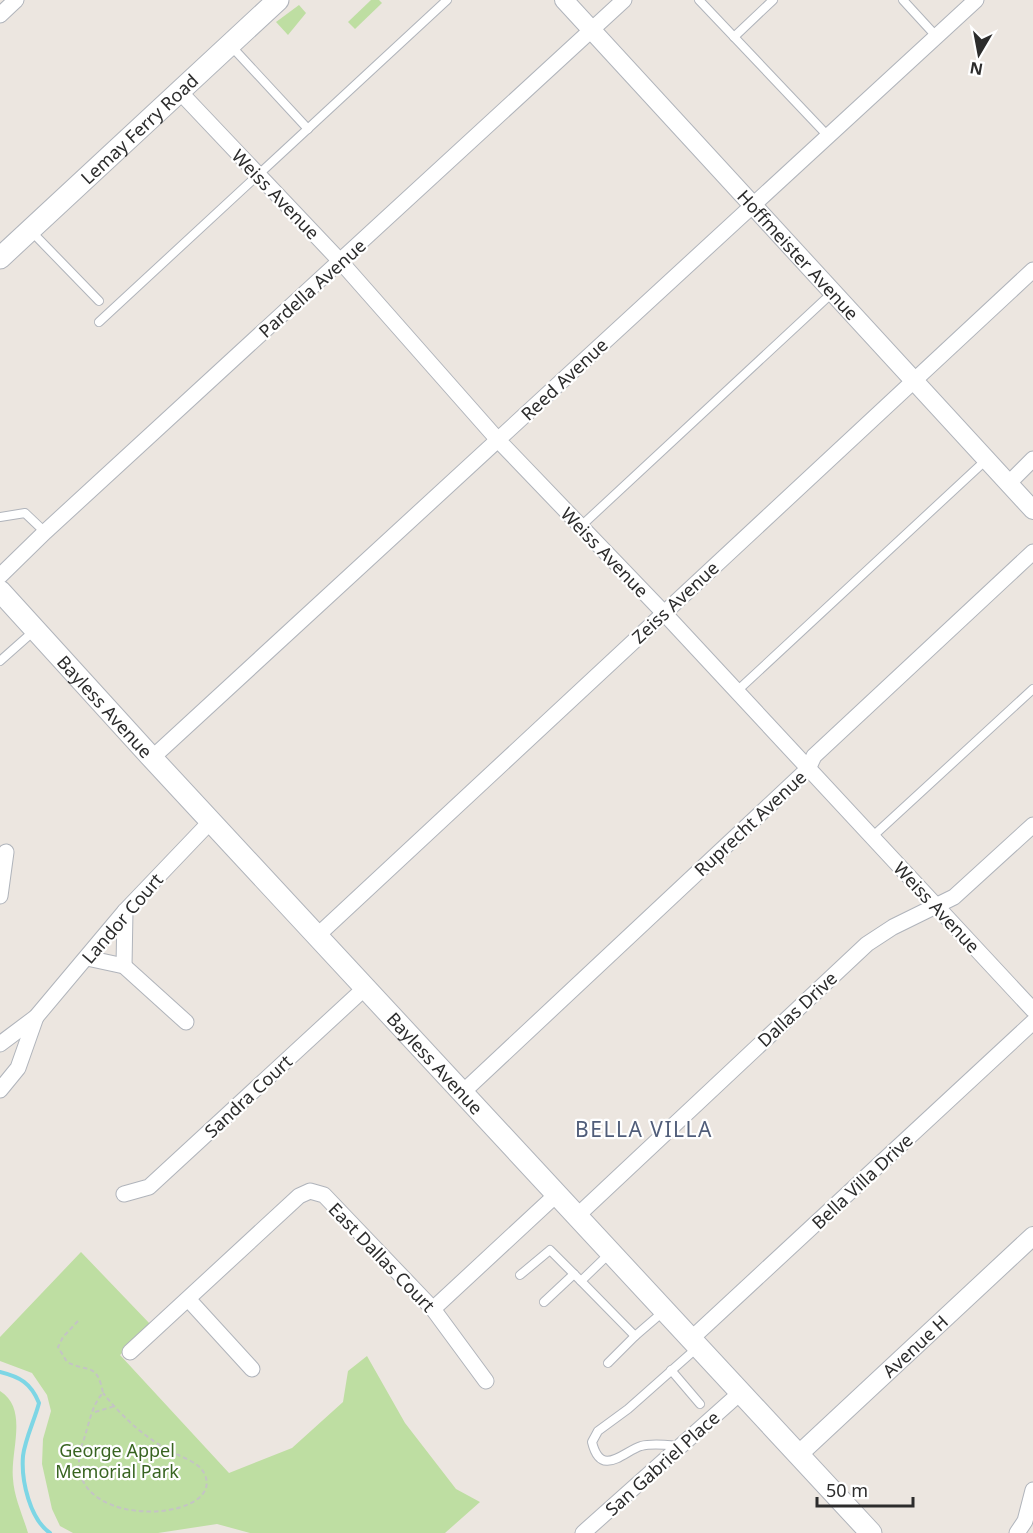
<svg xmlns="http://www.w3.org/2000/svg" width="1033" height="1533" font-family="'Noto Sans',sans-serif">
<rect width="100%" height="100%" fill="#ece6e0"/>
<!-- green -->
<g fill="#bedea2">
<polygon points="371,0 379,0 382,3 355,29 348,22"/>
<polygon points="299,5 306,13 288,35 276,22"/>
<polygon points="81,1252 151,1325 120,1355 229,1473 292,1448 343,1402 348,1371 367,1356 405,1423 456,1489 480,1502 445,1533 250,1533 217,1524 158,1533 73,1533 60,1526 52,1509 42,1464 43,1439 51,1411 47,1395 32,1373 0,1361 0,1337"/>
<path d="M0,1391c29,18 10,60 13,88 1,18 10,37 15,54h-28z"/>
</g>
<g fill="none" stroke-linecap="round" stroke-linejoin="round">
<!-- stream -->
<path stroke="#7dd6e5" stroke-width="4" d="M0,1372c20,5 31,11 39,31 -4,16 -14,36 -16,53 -2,25 7,63 27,77"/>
<defs>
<g id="service">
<polyline points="699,0 827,135"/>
<polyline points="903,0 936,36"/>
<polyline points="734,37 773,0"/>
<polyline points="232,47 308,129"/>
<polyline points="31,231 99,301"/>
<polyline points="99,322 447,0"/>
<polyline points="0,517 25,513 45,532"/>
<polyline points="580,527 832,293"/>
<polyline points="0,661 35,630"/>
<polyline points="737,691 986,460"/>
<polyline points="872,837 1033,689"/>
<polyline points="610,1253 581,1281 635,1336 664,1311"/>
<polyline points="520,1275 550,1250 581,1281"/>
<polyline points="544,1302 574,1274"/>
<polyline points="608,1363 635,1336"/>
<polyline points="671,1370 700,1404"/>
<path d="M679,1446c-12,-1 -26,-3 -38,0 -17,5 -40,33 -49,-4l6,-11 30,-22 70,-62"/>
</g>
<g id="minor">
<polyline points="0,15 16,0"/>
<polyline points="179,91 341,262 498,440 664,613 1033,1010"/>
<polyline points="1008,484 1033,459"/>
<polyline points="0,576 45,532 624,0"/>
<polyline points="152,758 976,0"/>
<polyline points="0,896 6,852"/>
<polyline points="318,935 1033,270"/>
<polyline points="87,958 124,966 186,1022"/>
<polyline points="124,966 125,911"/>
<polyline points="0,1044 36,1017 125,911 210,822"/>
<polyline points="0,1090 18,1068 36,1017"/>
<polyline points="463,1092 808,769 814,756 1033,552"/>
<polyline points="124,1194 149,1187 366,987"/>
<polyline points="577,1216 867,944 893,927 954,897 1033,825"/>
<polyline points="189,1300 252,1369"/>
<polyline points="433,1309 557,1194"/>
<polyline points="691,1339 1033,1022"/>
<polyline points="130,1352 299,1196 310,1191 324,1195 433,1309 486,1381"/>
<polyline points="583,1533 740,1393"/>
<polyline points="1017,1533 1025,1521 1033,1490"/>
</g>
<g id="tertiary">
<path id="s1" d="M564,0l469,510"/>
<path id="s2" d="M798,1455l235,-219"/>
</g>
<g id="secondary">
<path id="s3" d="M0,258l278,-258"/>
<path id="s4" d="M0,591l152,167 719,775"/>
</g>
</defs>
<!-- service casing -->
<use href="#service" stroke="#b0b4bb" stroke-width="10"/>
<!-- minor casing -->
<use href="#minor" stroke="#b0b4bb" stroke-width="17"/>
<!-- tertiary casing -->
<use href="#tertiary" stroke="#b0b4bb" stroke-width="20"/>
<!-- secondary casing -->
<use href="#secondary" stroke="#b0b4bb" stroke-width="23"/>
<!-- path -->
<g stroke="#c4c4c4" stroke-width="2" stroke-dasharray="4.5 3" stroke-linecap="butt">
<path d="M78,1321l-15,16 -5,10 9,15c22,11 30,0 36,31 -11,11 -14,31 -19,46 -37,94 142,86 121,36 -5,-12 -19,-16 -29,-21 -29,-14 -53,-36 -73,-61"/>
<polyline points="95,1412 115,1406"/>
</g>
<!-- service -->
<use href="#service" stroke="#fff" stroke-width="8"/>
<!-- minor -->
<use href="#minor" stroke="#fff" stroke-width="15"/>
<!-- tertiary -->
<use href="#tertiary" stroke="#fff" stroke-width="18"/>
<!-- secondary -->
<use href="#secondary" stroke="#fff" stroke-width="21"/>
</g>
<g text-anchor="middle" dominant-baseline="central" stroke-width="4.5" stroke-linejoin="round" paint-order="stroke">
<!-- street labels -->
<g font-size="18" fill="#2c2c2c" stroke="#fff">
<text stroke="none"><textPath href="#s3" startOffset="190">Lemay Ferry Road</textPath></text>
<text transform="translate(276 194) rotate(46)">Weiss Avenue</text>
<text stroke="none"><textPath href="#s1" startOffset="346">Hoffmeister Avenue</textPath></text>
<text transform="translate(312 288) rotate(-42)">Pardella Avenue</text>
<text transform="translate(564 379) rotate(-43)">Reed Avenue</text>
<text transform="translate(605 552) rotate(46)">Weiss Avenue</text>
<text transform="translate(675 602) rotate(-43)">Zeiss Avenue</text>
<text stroke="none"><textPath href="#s4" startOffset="156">Bayless Avenue</textPath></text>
<text transform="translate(750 823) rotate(-43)">Ruprecht Avenue</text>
<text transform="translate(937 907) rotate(47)">Weiss Avenue</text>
<text transform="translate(122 918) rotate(-49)">Landor Court</text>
<text transform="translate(797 1009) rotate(-43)">Dallas Drive</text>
<text stroke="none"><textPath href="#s4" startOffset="642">Bayless Avenue</textPath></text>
<text transform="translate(248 1096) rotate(-43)">Sandra Court</text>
<text transform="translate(862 1181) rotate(-43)">Bella Villa Drive</text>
<text transform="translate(382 1257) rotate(46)">East Dallas Court</text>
<text stroke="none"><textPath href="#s2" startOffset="160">Avenue H</textPath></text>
<text transform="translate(662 1463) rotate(-42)">San Gabriel Place</text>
</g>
<!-- park labels -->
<g font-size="18" fill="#386421" stroke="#fff">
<text x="117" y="1450">George Appel<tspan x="117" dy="21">Memorial Park</tspan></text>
</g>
<!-- quarter labels -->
<g font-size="21" letter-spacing="1.5" fill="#505d79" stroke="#fff">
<text x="644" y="1129">BELLA VILLA</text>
</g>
</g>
<!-- north arrow -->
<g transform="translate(979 54) rotate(190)" stroke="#ffffff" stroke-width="4.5" paint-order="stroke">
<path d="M0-4.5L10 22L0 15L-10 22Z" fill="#2c2c2c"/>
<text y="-9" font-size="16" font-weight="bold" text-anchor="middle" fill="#2c2c2c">N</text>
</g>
<!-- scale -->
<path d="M817 1497v9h96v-9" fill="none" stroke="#2c2c2c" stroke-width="3"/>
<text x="826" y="1497" font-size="18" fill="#2c2c2c" stroke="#ffffff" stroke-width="4.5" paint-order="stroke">50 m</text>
</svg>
